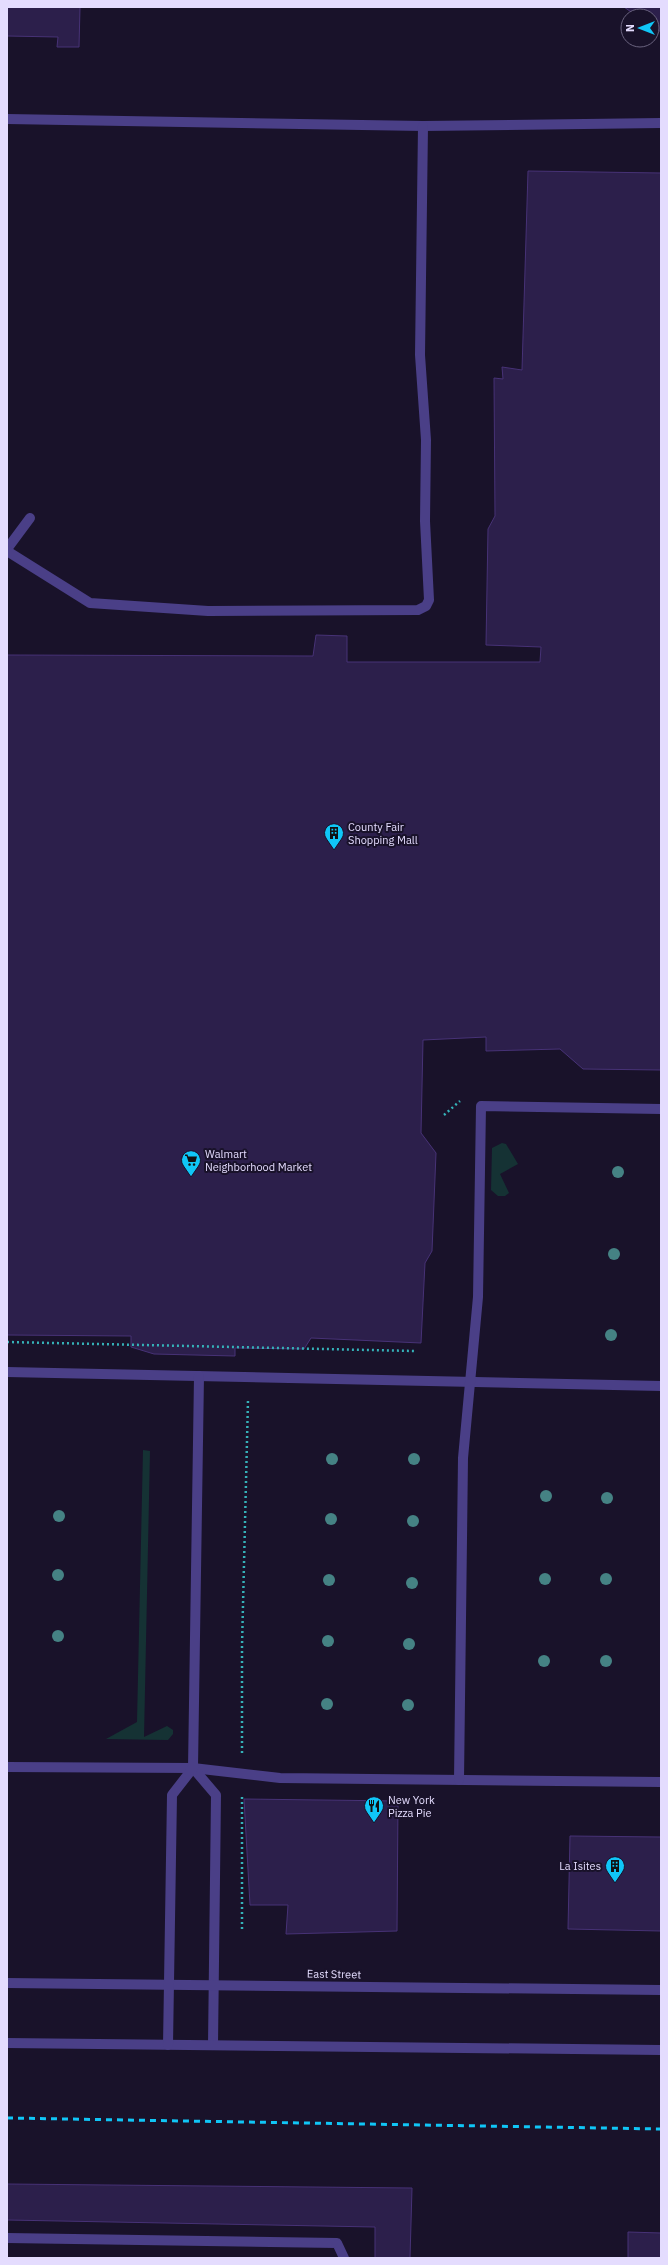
<svg xmlns="http://www.w3.org/2000/svg" width="668" height="2265" font-family="'IBM Plex Sans',sans-serif">
<rect width="100%" height="100%" fill="#19122a"/>
<!-- green -->
<g fill="#153234">
<polygon points="502,1143 506,1144 518,1164 500,1174 509,1193 505,1196 498,1196 491,1190 492,1148"/>
<polygon points="143,1450 150,1451 144,1737 167,1726 173,1730 173,1734 168,1740 106,1739 137,1722"/>
</g>
<!-- building -->
<g fill="#2c1f4b" stroke="#473276">
<polygon points="7,7 80,7 79,47 57,47 58,37 7,36"/>
<polygon points="624,7 661,7 661,32 652,26 652,16 637,16"/>
<polygon points="528,171 661,173 661,1070 583,1069 560,1049 486,1051 486,1037 423,1040 421,1133 436,1153 432,1251 425,1263 421,1343 311,1338 304,1349 235,1348 235,1356 154,1354 131,1347 131,1336 7,1335 7,655 313,656 316,635 347,636 347,662 540,662 541,647 486,645 488,529 495,516 494,378 503,379 502,367 522,370"/>
<polygon points="244,1799 398,1801 397,1931 286,1934 288,1905 250,1905"/>
<polygon points="570,1836 661,1837 661,1931 568,1929"/>
<polygon points="7,2184 412,2188 410,2258 375,2258 375,2227 7,2220"/>
<polygon points="628,2232 661,2233 661,2258 628,2258"/>
</g>
<g fill="none" stroke-linecap="round" stroke-linejoin="round">
<!-- path -->
<g stroke="#35b2b9" stroke-width="2.5" stroke-dasharray="2 3" stroke-linecap="butt">
<polyline points="444,1115 460,1101"/>
<polyline points="7,1342 414,1351"/>
<polyline points="242,1753 242,1646 248,1400"/>
<polyline points="242,1929 242,1796"/>
</g>
<!-- minor -->
<g stroke="#4a3f87" stroke-width="10">
<polyline points="7,119 423,126 661,123"/>
<polyline points="7,549 30,518"/>
<polyline points="7,551 90,603 208,611 418,610 426,606 429,600 425,521 426,440 420,355 423,126"/>
<polyline points="7,1372 661,1386"/>
<polyline points="7,1767 193,1768 280,1778 661,1782"/>
<polyline points="193,1768 216,1795 213,2045"/>
<polyline points="459,1780 463,1458 478,1297 481,1106 661,1109"/>
<polyline points="7,1983 661,1990"/>
<polyline points="7,2043 661,2050"/>
<polyline points="168,2045 172,1795 193,1768 199,1376"/>
<polyline points="7,2238 337,2243 344,2258"/>
</g>
<!-- rail -->
<polyline stroke="#10c6f7" stroke-width="3" stroke-dasharray="6 5" stroke-linecap="butt" points="7,2118 661,2129"/>
</g>
<!-- trees -->
<g fill="#458284">
<circle cx="618" cy="1172" r="6"/>
<circle cx="614" cy="1254" r="6"/>
<circle cx="611" cy="1335" r="6"/>
<circle cx="332" cy="1459" r="6"/>
<circle cx="414" cy="1459" r="6"/>
<circle cx="546" cy="1496" r="6"/>
<circle cx="607" cy="1498" r="6"/>
<circle cx="59" cy="1516" r="6"/>
<circle cx="331" cy="1519" r="6"/>
<circle cx="413" cy="1521" r="6"/>
<circle cx="58" cy="1575" r="6"/>
<circle cx="545" cy="1579" r="6"/>
<circle cx="606" cy="1579" r="6"/>
<circle cx="329" cy="1580" r="6"/>
<circle cx="412" cy="1583" r="6"/>
<circle cx="58" cy="1636" r="6"/>
<circle cx="328" cy="1641" r="6"/>
<circle cx="409" cy="1644" r="6"/>
<circle cx="544" cy="1661" r="6"/>
<circle cx="606" cy="1661" r="6"/>
<circle cx="327" cy="1704" r="6"/>
<circle cx="408" cy="1705" r="6"/>
</g>
<!-- icons -->
<defs>
<symbol id="building-pin" viewBox="-11 -11 22 30"><path d="M0 17L-7.5 6A9.5 9.5 0 1 1 7.5 6Z" fill="#10c6f7" stroke="#19122a"/><path d="M-4-6H4V6H1V3H-1V6H-4ZM-2.5-4.3h1.7v1.8h-1.7ZM.8-4.3h1.7v1.8H.8ZM-2.5-1h1.7V.8h-1.7ZM.8-1h1.7V.8H.8Z" fill="#111"/></symbol>
<symbol id="supermarket-pin" viewBox="-11 -11 22 30"><path d="M0 17L-7.5 6A9.5 9.5 0 1 1 7.5 6Z" fill="#10c6f7" stroke="#19122a"/><path d="M-6-5.5h2.5l.6 2H6L4.5 2H-2.5L-4.4-4H-6ZM-1.5 3.2a1.3 1.3 0 1 0 .1 0ZM3 3.2a1.3 1.3 0 1 0 .1 0Z" fill="#111"/></symbol>
<symbol id="restaurant-pin" viewBox="-11 -11 22 30"><path d="M0 17L-7.5 6A9.5 9.5 0 1 1 7.5 6Z" fill="#10c6f7" stroke="#19122a"/><path d="M-5-6h1v4h1v-4h1v4h1v-4h1v5L-1.5 .5V6h-2V.5L-5-1ZM5-6V6H3V1.5H1.5Q1.5-4 5-6Z" fill="#111"/></symbol>
</defs>
<g fill-rule="evenodd">
<use href="#building-pin" x="323" y="822" width="22" height="30"/>
<use href="#supermarket-pin" x="180" y="1149" width="22" height="30"/>
<use href="#restaurant-pin" x="363" y="1795" width="22" height="30"/>
<use href="#building-pin" x="604" y="1855" width="22" height="30"/>
</g>
<g text-anchor="middle" dominant-baseline="central" stroke-width="4" stroke-linejoin="round" paint-order="stroke">
<!-- poi labels -->
<g font-size="11" fill="#e4dcfe" stroke="#19122a" text-anchor="start">
<text x="348" y="827">County Fair<tspan x="348" dy="13">Shopping Mall</tspan></text>
<text x="205" y="1154">Walmart<tspan x="205" dy="13">Neighborhood Market</tspan></text>
<text x="388" y="1800">New York<tspan x="388" dy="13">Pizza Pie</tspan></text>
<text x="601" y="1866" text-anchor="end">La Isites</text>
</g>
<!-- street labels -->
<g font-size="11" fill="#e4dcfe" stroke="#19122a">
<text transform="translate(334 1974) rotate(1)">East Street</text>
</g>
</g>
<!-- border -->
<rect width="668" height="2265" fill="none" stroke="#e4dcfe" stroke-width="16"/>
<!-- north arrow -->
<g transform="translate(640 28) rotate(270)"><circle r="19" fill="#19122a" stroke="#6a637f"/>
<path d="M0-3L7 15L0 10L-7 15Z" fill="#10c6f7"/>
<text y="-6" font-size="11" font-weight="bold" text-anchor="middle" fill="#e4dcfe">N</text>
</g>
</svg>
